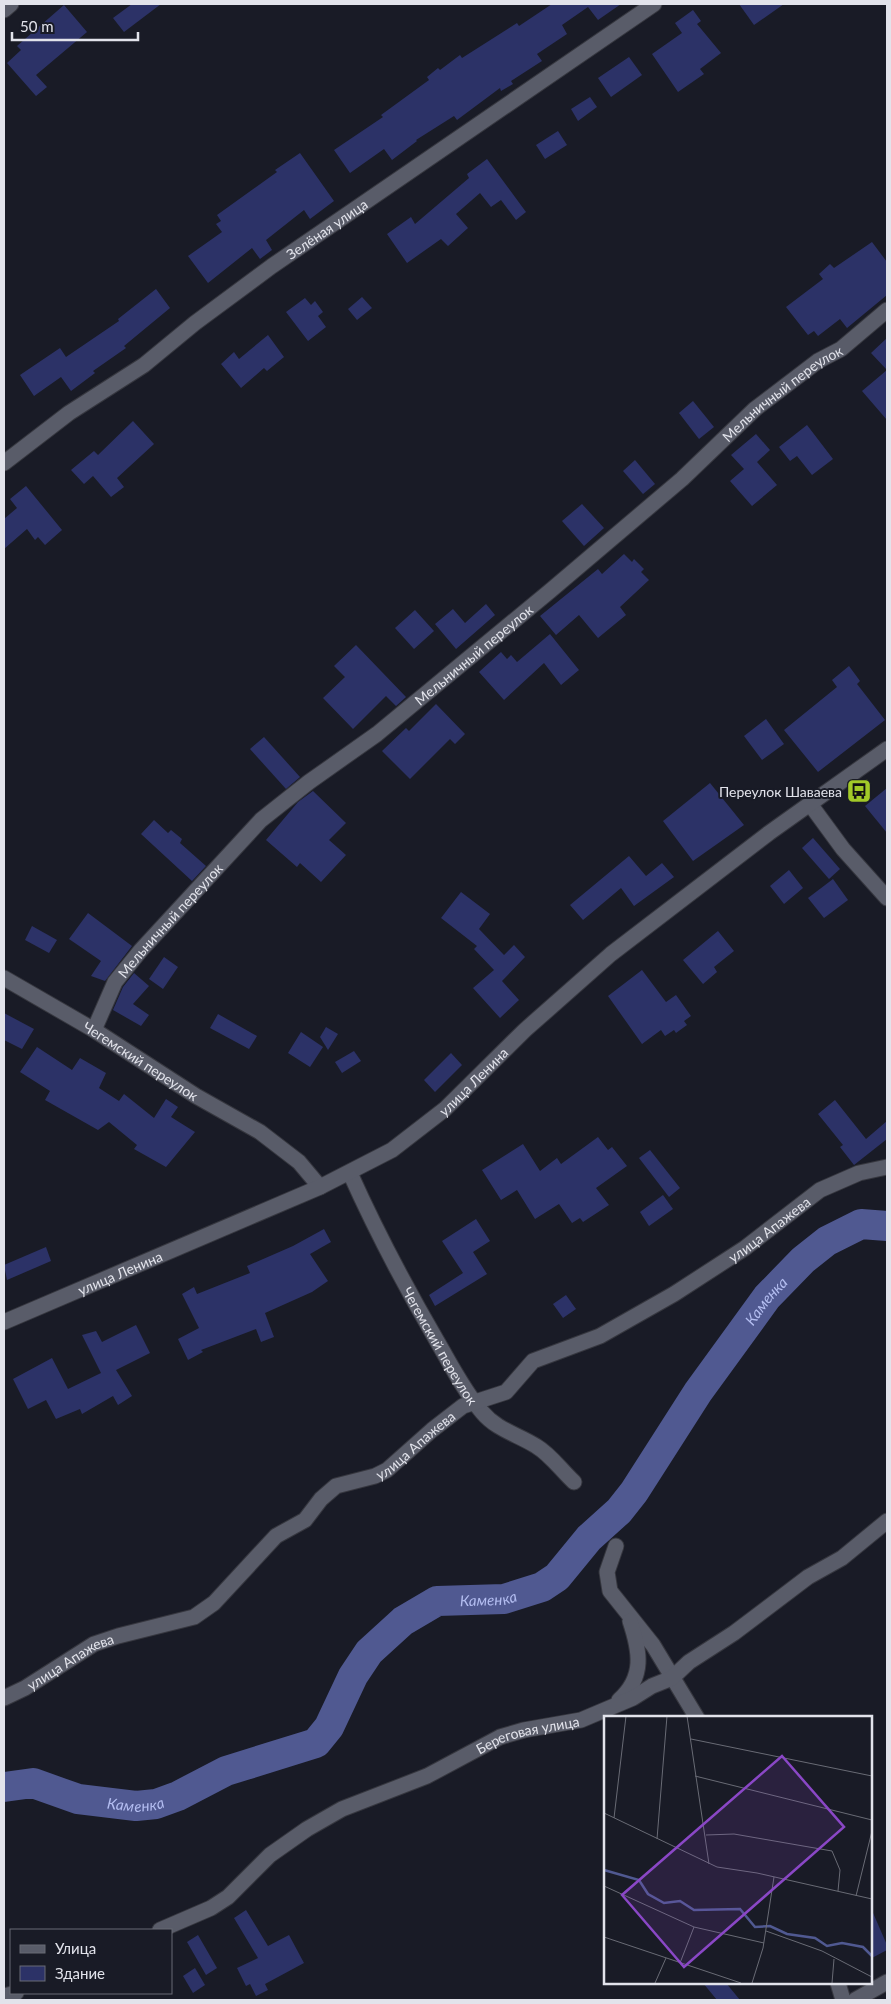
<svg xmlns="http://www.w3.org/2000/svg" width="891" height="2004" font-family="Lato,sans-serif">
<rect width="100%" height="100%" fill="#191b26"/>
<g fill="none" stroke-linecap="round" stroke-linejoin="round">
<!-- river -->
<path stroke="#505991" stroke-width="30" id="s1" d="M4,1787l29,-4 45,16 58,7 20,-2 22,-8 48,-25 90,-28 13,-16 24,-51 16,-24 34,-31 34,-20 67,-2 38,-12 15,-10 32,-39 30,-27 15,-19 64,-100 69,-95 36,-37 24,-19 34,-17 26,2"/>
</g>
<!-- building -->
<g fill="#2c3267">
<polygon points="132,4 161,4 124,32 113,18"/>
<polygon points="552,4 621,4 598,20 588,7 562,25 567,34 537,54 542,61 511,81 513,84 501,91 500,88 457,120 454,116 416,140 417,141 392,160 384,149 350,173 334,150 383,117 381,115 429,80 427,77 438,68 440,70 460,55 462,58 517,23 519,26"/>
<polygon points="739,4 784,4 754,25"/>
<polygon points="64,5 87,32 36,75 47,87 36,96 7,63 21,50 17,46"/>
<polygon points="693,10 701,21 697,24 721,53 700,69 704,74 678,92 652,54 682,33 675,23"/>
<polygon points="629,57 642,75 611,97 598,78"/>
<polygon points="590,97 597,107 578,121 571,109"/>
<polygon points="558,131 567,145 545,159 536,145"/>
<polygon points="300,153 334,201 310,219 304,210 266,240 272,250 260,259 252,248 208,283 188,256 222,232 216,224 221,221 217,215 277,172 275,170"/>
<polygon points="487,159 526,212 516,220 501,200 491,207 480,193 456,214 468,228 448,246 441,239 407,263 387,234 411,217 415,224 469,178 467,174"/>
<polygon points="872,242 887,262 887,295 847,328 840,319 818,336 814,331 808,335 786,307 823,279 819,274 830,264 834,268"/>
<polygon points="156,289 170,308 124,346 126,348 93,371 95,373 71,391 61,377 34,396 20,375 60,348 66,357 119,321 118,319"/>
<polygon points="362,297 372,308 357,320 348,309"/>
<polygon points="305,298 311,305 315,301 323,312 318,316 326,327 308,341 286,312"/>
<polygon points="268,335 284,357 267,371 264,368 241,388 221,364 234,352 239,359"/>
<polygon points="887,338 887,420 862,391 887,370 871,353"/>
<polygon points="693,401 714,427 699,439 679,413"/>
<polygon points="133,421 154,444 117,478 124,487 111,497 93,476 84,484 71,470 94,451 98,455"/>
<polygon points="807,425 833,459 812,475 797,456 790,461 779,447"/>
<polygon points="756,434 770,450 757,462 777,485 752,506 730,481 744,469 731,455"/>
<polygon points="635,460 655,484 643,494 623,471"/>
<polygon points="26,486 62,530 45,545 38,537 35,540 27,529 4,549 4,519 17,508 10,499"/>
<polygon points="582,504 604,528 584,546 562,521"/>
<polygon points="624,554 632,562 634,559 644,569 641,572 649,580 620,607 626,615 598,638 579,615 556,635 540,616 598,569 602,574"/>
<polygon points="486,604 495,615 456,649 435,624 453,609 465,623"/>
<polygon points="415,610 434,631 414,649 395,628"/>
<polygon points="550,634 579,670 561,685 544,663 504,700 479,672 501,652 507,659 511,655 517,662"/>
<polygon points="356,645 406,697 396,706 386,696 353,729 323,698 345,677 334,666"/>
<polygon points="849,666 860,681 857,684 885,720 818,772 784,730 837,687 832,680"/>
<polygon points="436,704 465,734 455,744 450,739 410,779 382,751 406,728 409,731"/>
<polygon points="766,719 784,744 762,760 744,736"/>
<polygon points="264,737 300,777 286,789 250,749"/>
<polygon points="710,783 744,825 693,861 663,821"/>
<polygon points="887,788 887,833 865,806"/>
<polygon points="313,791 346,823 329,840 346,855 321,882 300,863 297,867 266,840 298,802"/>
<polygon points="154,820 168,833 171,830 182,839 180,843 206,866 192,881 141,834"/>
<polygon points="813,838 840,869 829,879 802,848"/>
<polygon points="629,856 646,876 662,863 674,877 634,906 621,888 583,920 570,905"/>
<polygon points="789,870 803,888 784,904 770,886"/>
<polygon points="833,879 848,900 824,918 808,898"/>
<polygon points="461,892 490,914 479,929 504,955 514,945 525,957 502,981 519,1000 500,1018 473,988 494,970 474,949 477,946 441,918"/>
<polygon points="88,913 132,946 105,981 91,976 101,961 69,939"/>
<polygon points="32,926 57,940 49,953 25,940"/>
<polygon points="718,931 734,951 714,967 717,972 703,984 683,960"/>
<polygon points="164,957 178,967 163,989 149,979"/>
<polygon points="642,970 666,1002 676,995 691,1016 684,1021 687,1025 676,1033 674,1030 665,1036 661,1030 642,1044 608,996"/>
<polygon points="134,973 149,986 133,1004 149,1015 141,1026 113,1010 123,987"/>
<polygon points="4,1013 34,1029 22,1049 4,1040"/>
<polygon points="218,1014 257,1036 249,1049 210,1028"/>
<polygon points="326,1027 338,1034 328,1050 320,1037"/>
<polygon points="301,1032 323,1047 310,1067 288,1053"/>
<polygon points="37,1047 72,1070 80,1058 106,1073 99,1088 119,1101 124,1094 154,1118 166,1099 178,1107 171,1117 195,1132 166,1167 134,1149 137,1145 109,1122 98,1130 45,1100 50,1091 20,1072"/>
<polygon points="354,1051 361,1061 342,1073 335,1062"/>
<polygon points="451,1053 462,1065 435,1092 424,1080"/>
<polygon points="835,1100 866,1139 887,1121 887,1139 854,1165 840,1147 843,1145 818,1114"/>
<polygon points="598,1137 608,1150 612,1147 627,1166 596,1188 609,1205 583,1222 580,1218 572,1223 559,1204 535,1219 517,1190 501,1200 482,1170 523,1144 540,1171 557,1158 561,1164"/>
<polygon points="650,1150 680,1188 669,1197 639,1158"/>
<polygon points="663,1195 673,1209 649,1226 640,1212"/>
<polygon points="476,1219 490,1241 473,1252 487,1274 435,1306 429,1295 463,1273 442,1241"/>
<polygon points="324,1229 331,1242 310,1254 328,1281 312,1292 265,1313 274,1337 261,1342 256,1329 201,1350 203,1352 188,1360 178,1339 199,1328 182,1294 194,1287 197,1294 250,1273 247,1266 293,1246"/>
<polygon points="46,1247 51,1261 7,1280 4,1265"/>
<polygon points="566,1295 576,1309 563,1318 553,1304"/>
<polygon points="136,1325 150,1353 116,1370 132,1396 118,1405 113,1396 82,1414 80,1409 56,1419 46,1400 28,1409 13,1379 52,1358 68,1389 101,1373 82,1335 96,1331 102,1342"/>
<polygon points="870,1906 887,1945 887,1950 870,1959"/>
<polygon points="246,1910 268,1946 289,1935 304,1963 265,1984 268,1990 256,1996 250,1984 246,1986 237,1968 258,1958 234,1918"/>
<polygon points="198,1935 217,1968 206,1975 187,1942"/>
<polygon points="195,1968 205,1985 193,1993 183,1976"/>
<polygon points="703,1983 726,1983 740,2000 717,2000"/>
</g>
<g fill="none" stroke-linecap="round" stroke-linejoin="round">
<defs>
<g id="minor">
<polyline points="4,10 11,4"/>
<path id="s2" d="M4,463l65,-50 75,-48 51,-42 77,-57 382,-262"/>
<polyline points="810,804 843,849 887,898"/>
<path id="s3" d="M4,978l90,52 102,66 64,36 39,30 21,25"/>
<path id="s4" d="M94,1030l21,-48 26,-32 120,-130 48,-38 68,-48 173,-143 132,-112 73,-70 63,-48 23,-12 46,-39"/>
<path id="s5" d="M350,1173c26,58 55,113 87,168 14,24 27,50 45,71 15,18 35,22 54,34 15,9 25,24 38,36"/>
<path id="s6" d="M4,1322l316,-135 72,-37 53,-41 80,-79 86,-76 158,-121 118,-84"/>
<polyline points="616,1546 607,1572 610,1591 653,1645 697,1718"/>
<path id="s7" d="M4,1698l21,-10 69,-44 24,-8 76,-19 20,-14 62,-67 29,-16 16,-21 15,-13 39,-10 12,-6 45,-40 31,-24 43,-14 27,-31 67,-25 74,-42 71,-46 75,-58 39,-17 28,-6"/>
<path d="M619,1700c26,-23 21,-49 11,-79"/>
<path id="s8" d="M160,1930l51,-22 17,-11 42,-42 37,-26 35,-20 85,-33 73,-39 24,-7 57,-10 52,-22 19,-12 20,-8 17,-16 45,-29 74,-56 34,-19 45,-37"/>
<polyline points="838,1983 843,2000"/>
<polyline points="4,1996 16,1993"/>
<polyline points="855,2000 887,1982"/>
</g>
</defs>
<!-- minor casing -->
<use href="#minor" stroke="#36373f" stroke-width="17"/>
<!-- minor -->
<use href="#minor" stroke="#595c69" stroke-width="15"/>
</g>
<!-- icons -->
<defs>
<symbol id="bus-square" viewBox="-11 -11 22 22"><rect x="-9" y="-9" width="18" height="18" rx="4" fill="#a2c928" stroke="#191b26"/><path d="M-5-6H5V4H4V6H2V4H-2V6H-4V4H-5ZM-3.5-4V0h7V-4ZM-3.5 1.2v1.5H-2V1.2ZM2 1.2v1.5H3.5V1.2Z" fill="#111"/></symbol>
</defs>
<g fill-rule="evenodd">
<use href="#bus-square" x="845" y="777" width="28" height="28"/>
</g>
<g text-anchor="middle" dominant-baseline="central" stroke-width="4" stroke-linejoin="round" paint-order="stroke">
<!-- street labels -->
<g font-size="14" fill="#e2e3eb" stroke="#191b26">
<text stroke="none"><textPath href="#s2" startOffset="399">Зелёная улица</textPath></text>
<text stroke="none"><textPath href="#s4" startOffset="945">Мельничный переулок</textPath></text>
<text stroke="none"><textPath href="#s4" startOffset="540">Мельничный переулок</textPath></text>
<text stroke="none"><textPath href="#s4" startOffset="135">Мельничный переулок</textPath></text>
<text stroke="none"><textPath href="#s3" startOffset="160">Чегемский переулок</textPath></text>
<text stroke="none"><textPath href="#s6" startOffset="531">улица Ленина</textPath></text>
<text stroke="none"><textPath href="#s7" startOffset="915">улица Апажева</textPath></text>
<text stroke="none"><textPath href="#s6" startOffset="126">улица Ленина</textPath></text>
<text stroke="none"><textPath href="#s5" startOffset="195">Чегемский переулок</textPath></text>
<text stroke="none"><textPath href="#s7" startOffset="495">улица Апажева</textPath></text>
<text stroke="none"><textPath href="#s7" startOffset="76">улица Апажева</textPath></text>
<text stroke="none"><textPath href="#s8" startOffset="422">Береговая улица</textPath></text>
</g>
<!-- poi labels -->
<g font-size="14" fill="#e2e3eb" stroke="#191b26" text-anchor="end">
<text x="842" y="791">Переулок Шаваева</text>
</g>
<!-- water labels -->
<g font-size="15" font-style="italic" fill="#b4bef1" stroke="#191b26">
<text stroke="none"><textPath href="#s1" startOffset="991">Каменка</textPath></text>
<text stroke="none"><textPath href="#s1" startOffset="570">Каменка</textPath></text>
<text stroke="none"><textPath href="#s1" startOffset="135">Каменка</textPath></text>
</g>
</g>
<!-- overview -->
<g transform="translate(604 1716)">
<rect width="268" height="268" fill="#191b26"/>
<path fill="none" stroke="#505991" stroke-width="2.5" d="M0,154l35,10 9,14 16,9 16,-2 14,9 46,-1 15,18 15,-1 17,8 28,4 12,8 15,-3 21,4 9,9"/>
<path fill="none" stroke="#696b75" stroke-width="1" d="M83,0l22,148M87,23l181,37M91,60l177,44M0,97l113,54 40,6 115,26M10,102l12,-102M102,119l28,-1 98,17 8,19 -2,21M53,123l10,-123M0,170l90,41 70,16M252,180l16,-65M162,215l56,20 50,26M0,221l137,46M76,247l14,-36M51,267l11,-25M148,267l11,-35 11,-71M228,267l2,-24"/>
<path fill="#8a47c6" fill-opacity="0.15" stroke="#8a47c6" stroke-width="2.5" d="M178,40l62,71 -160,140 -62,-72z"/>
<rect width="268" height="268" fill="none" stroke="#e2e3eb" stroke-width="2.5"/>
</g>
<!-- border -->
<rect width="891" height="2004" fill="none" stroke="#e2e3eb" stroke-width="10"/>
<!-- legend -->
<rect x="10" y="1929" width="162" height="65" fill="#191b26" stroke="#696b75"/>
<rect x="20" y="1945" width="25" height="8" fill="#595c69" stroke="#696b75"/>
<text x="55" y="1954" font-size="15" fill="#e2e3eb">Улица</text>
<rect x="20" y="1966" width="25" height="15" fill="#2c3267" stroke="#696b75"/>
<text x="55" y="1979" font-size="15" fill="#e2e3eb">Здание</text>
<!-- scale -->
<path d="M12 32v8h126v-8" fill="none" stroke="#e2e3eb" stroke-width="2.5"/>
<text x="20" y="32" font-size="15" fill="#e2e3eb" stroke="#191b26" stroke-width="4" paint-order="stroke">50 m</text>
</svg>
